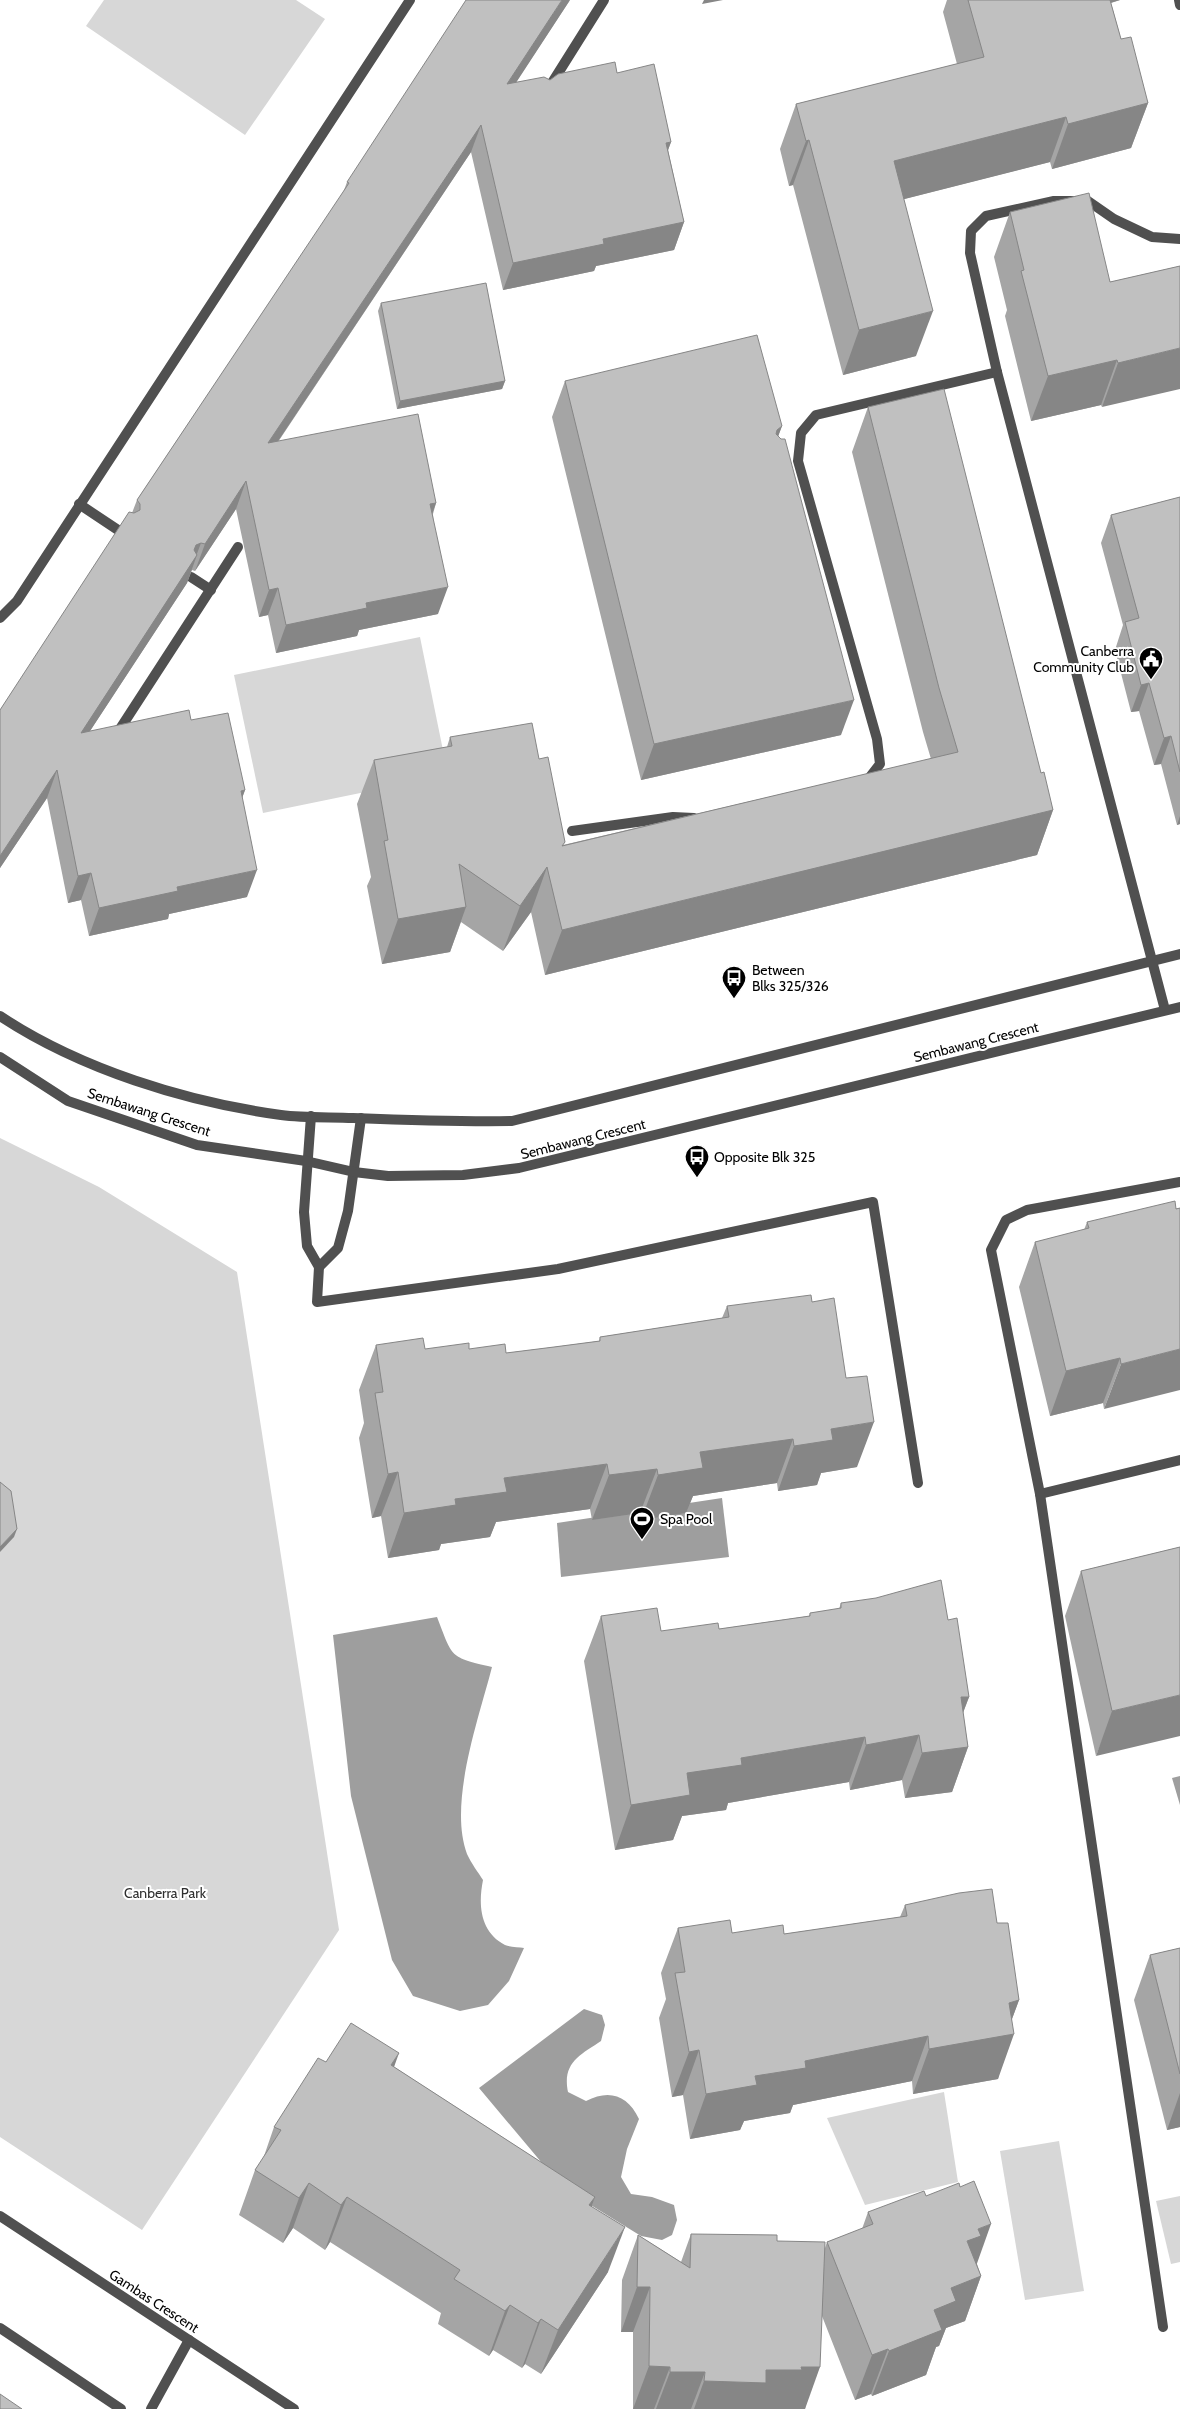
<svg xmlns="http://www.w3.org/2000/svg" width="1180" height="2409" font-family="Cabin,sans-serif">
<rect width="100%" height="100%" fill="#fff"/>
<!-- green -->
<g fill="#d7d7d7">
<polygon points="104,0 296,0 325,19 245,135 86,26"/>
<polygon points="420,637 448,775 263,813 234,675"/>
<polygon points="0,1138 99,1187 237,1272 339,1930 142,2230 0,2137"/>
<polygon points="944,2092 958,2182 865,2205 827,2118"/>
<polygon points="1059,2141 1084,2291 1025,2300 1000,2151"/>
<polygon points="1180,2196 1180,2262 1171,2264 1156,2201"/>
</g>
<!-- water -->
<g fill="#9e9e9e">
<polygon points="722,1498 729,1557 561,1577 557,1523"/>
<path d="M437,1617c16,41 12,40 55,50 -13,51 -44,136 -25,187 4,9 11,18 16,26 -5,25 -3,52 22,65 5,2 14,2 19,3l-15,33 -21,24 -28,6 -47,-15 -21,-36 -41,-164 -18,-161z"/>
<polygon points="1180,1776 1180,1805 1172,1778"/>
<path d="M584,2009l18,6 3,10 -4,16c-21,14 -39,22 -33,51l18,9c23,-12 42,-6 53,18l-12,30 -6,28 10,17 21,3 22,8 3,15 -5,15 -10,5 -21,-4 -78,-48 -84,-100z"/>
</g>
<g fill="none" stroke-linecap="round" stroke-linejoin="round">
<!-- service -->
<g stroke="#505050" stroke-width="10">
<polyline points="1179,0 1180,5"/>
<polyline points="550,86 604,0"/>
<polyline points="79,504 124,534"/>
<polyline points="191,577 211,590"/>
<polyline points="0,618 17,601 410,0"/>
<polyline points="116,735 238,547"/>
<polyline points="866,782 880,764 877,739 798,461 801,433 816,415 997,372"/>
<polyline points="572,831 673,817 694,818"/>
<polyline points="1165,1010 997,372 970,253 971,231 986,216 1054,201 1088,201 1114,219 1152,237 1180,239"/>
<polyline points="311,1116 304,1212 307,1246 319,1267 317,1302 558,1269 873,1202 918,1483"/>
<polyline points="319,1267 338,1248 348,1211 361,1118"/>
<polyline points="1040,1494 1180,1460"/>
<polyline points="1163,2327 1040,1494 991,1250 1006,1220 1027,1210 1180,1182"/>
<polyline points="0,2328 121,2409"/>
<polyline points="151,2409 189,2340"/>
</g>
<!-- minor -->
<g stroke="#505050" stroke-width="10">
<path d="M0,1016c80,53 186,86 281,99 23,3 48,2 72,3 53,2 106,4 159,3l668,-167"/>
<polyline points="0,1057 68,1101 197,1145 306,1161 354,1172 388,1176 463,1175 519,1168 1180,1007"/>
<polyline points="0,2216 294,2409"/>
</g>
</g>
<!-- wall -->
<g fill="#a5a5a5">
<polygon points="570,0 516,82 550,80 617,73 671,142 668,150 684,222 674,250 596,266 594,271 503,290 471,152 278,442 436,503 433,514 438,614 359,630 357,636 276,653 268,615 259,617 236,509 195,571 192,570 187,583 90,731 191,720 245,790 242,798 247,897 169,914 168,919 89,936 81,900 68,903 47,798 0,868 0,710 132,513 137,500 343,193 347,182"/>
<polygon points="947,0 1120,0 1111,3 1121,39 1148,103 1131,148 1052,169 1050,162 904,199 916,356 843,375 793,185 789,186 780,149 796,104 957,64 943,12"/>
<polygon points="1010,212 1110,282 1180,266 1102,407 1101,405 1031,421 1005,316 1007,310 994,257"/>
<polygon points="381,303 505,381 502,389 397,409 378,311"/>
<polygon points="565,381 782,426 778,436 841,735 641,780 552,417"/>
<polygon points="868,407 1041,773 1053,810 1037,855 545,975 531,912 503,951 461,922 450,952 382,964 367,886 371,877 357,804 374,760 447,747 450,737 539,759 565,842 563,845 931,759 923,732 852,452"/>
<polygon points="1180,497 1180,824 1177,825 1161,764 1154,765 1139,711 1131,712 1115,650 1123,625 1101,543 1111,515"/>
<polygon points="1180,1208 1104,1409 1103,1403 1050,1416 1019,1287 1035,1242 1084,1230 1087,1222"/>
<polygon points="812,1302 857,1467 821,1473 817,1485 778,1491 777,1483 693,1496 686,1513 641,1520 640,1513 592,1520 590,1509 496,1522 490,1537 441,1544 439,1550 388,1558 381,1516 372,1518 359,1438 364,1423 359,1390 376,1345 425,1349 469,1349 506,1353 554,1347 599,1341 600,1337 722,1318 727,1306"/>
<polygon points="1180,1547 1096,1756 1065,1616 1081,1571"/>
<polygon points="841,1603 948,1620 969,1697 963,1713 968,1747 952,1792 905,1798 902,1780 850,1790 849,1782 728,1803 726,1810 682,1816 673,1840 615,1850 584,1661 601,1616 661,1631 719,1629 809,1616 810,1613 839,1609"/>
<polygon points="905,1905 997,1923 1019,2000 1012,2019 998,2079 913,2094 912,2081 793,2105 790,2113 744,2121 740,2130 690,2139 683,2095 672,2097 659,2018 666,1999 661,1973 678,1928 732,1933 784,1934 900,1917"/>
<polygon points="1180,1948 1180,2127 1167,2130 1134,2000 1150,1955"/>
<polygon points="394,2067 595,2197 592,2206 608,2272 541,2374 525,2364 522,2368 493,2350 489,2356 438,2324 441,2313 330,2242 325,2250 293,2228 283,2243 239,2215 255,2170 263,2159 274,2127"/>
<polygon points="926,2196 977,2264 981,2276 965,2321 946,2328 939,2346 936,2347 926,2375 872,2396 871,2394 855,2400 822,2316 805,2409 633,2409 633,2332 621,2332 622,2280 638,2235 681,2262 691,2234 777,2241 825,2248 827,2242 862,2229 868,2212"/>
</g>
<!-- shaded-wall -->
<g fill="#868686">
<polygon points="562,0 570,0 497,112 507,84"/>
<polygon points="704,0 723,0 702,4"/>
<polygon points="1093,0 1120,0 1110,3"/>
<polygon points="1148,103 1131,148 1052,169 1068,124"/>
<polygon points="1066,117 1050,162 877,206 894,161"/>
<polygon points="481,125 471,152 258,471 268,443"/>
<polygon points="809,140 793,185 789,186 806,141"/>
<polygon points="671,142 661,169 666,143"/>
<polygon points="684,222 674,250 596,266 594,271 503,290 513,263 603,239"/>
<polygon points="933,311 916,356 843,375 859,330"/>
<polygon points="1180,348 1180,389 1102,407 1118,363"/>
<polygon points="1117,360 1101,405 1031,421 1048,376"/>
<polygon points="505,381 502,389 397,409 400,401"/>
<polygon points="782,426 769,461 777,430"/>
<polygon points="246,481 236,509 195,571 205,544"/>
<polygon points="436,503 426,531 430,504"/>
<polygon points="201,543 195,559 197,555 187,583 71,760 81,733 196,545"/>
<polygon points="448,587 438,614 359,630 357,636 276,653 286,625 366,603"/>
<polygon points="278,588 268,615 259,617 269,590"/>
<polygon points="1149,683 1139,711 1131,712 1141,685"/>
<polygon points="854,700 841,735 641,780 654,744"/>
<polygon points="1171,736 1161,764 1154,765 1164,738"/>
<polygon points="57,770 47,798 0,868 0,856"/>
<polygon points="245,790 235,818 241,791"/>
<polygon points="1053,810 1037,855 545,975 562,930"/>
<polygon points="1180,816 1180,824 1177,825"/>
<polygon points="547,867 531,912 503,951 520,906"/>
<polygon points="257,870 247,897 169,914 168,919 89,936 99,908 177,887"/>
<polygon points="91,873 81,900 68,903 78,876"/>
<polygon points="466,907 450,952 382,964 398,919"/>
<polygon points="1180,1349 1180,1390 1104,1409 1121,1364"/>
<polygon points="1120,1358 1103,1403 1050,1416 1066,1371"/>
<polygon points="874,1422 857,1467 821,1473 817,1485 778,1491 794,1446 831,1429"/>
<polygon points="793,1439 777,1483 693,1496 686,1513 641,1520 658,1475 700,1452"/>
<polygon points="607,1464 590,1509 496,1522 490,1537 441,1544 439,1550 388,1558 404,1513 504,1478"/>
<polygon points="657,1469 640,1513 592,1520 609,1475"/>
<polygon points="398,1472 381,1516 372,1518 388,1474"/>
<polygon points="17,1529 14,1537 0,1552 0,1547"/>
<polygon points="1180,1695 1180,1736 1096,1756 1112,1711"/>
<polygon points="961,1697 969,1697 952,1741"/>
<polygon points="919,1735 902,1780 850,1790 866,1745"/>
<polygon points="865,1737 849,1782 728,1803 726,1810 682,1816 673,1840 615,1850 631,1805 687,1773 741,1758"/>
<polygon points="968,1747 952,1792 905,1798 922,1753"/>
<polygon points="1019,2000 1006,2035 1014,2034 998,2079 913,2094 929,2049 1009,2003"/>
<polygon points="928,2036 912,2081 793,2105 790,2113 744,2121 740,2130 690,2139 706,2094 755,2076 805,2061"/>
<polygon points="699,2050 683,2095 672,2097 689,2052"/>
<polygon points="399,2053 383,2098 391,2065"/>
<polygon points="1180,2093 1180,2127 1167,2130"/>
<polygon points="309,2183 293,2228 283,2243 299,2198"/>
<polygon points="347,2197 330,2242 325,2250 341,2205"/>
<polygon points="595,2197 579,2242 589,2205"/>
<polygon points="991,2224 975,2269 967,2241 978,2229"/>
<polygon points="625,2227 608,2272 541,2374 558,2330"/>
<polygon points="981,2276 965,2321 946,2328 939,2346 936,2347 926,2375 872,2396 889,2351 934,2310 951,2288"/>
<polygon points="637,2287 650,2287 633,2332 621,2332"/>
<polygon points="510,2305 493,2350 489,2356 505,2311"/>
<polygon points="541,2319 525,2364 522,2368 538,2323"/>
<polygon points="888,2349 871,2394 855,2400 872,2355"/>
<polygon points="649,2366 670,2367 654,2409 633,2409"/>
<polygon points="801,2367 820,2367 805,2409 694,2409 704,2381 766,2370"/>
<polygon points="670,2372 705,2372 691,2409 656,2409"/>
</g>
<!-- building -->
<g fill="#c0c0c0" stroke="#868686">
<polygon points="466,0 562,0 507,84 544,77 550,80 558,74 615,62 617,73 654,64 671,142 666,143 684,222 603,239 604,244 513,263 481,125 268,443 418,414 436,503 430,504 448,587 366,603 367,608 286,625 278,588 269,590 246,481 205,544 201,543 196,545 194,550 197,555 81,733 189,710 191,720 228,713 245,790 241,791 257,870 177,887 178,891 99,908 91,873 78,876 57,770 0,856 0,710 129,512 134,513 140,510 140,504 137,500 349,183 347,182"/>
<polygon points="968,0 1110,0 1121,39 1131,37 1148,103 1068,124 1066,117 894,161 933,311 859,330 809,140 806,141 796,104 984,57"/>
<polygon points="1089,193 1110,282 1180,266 1180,348 1118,363 1117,360 1048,376 1021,271 1024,270 1010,212"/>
<polygon points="486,283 505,381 400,401 381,303"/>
<polygon points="757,335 782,426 777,430 776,434 781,439 785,439 854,700 654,744 565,381"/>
<polygon points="944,389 1041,773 1044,772 1053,810 562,930 547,867 520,906 459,864 466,907 398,919 384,841 388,840 374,760 452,746 450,737 532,723 539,759 548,757 565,842 562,846 958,752 939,688 868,407"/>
<polygon points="1180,497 1180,772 1171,736 1164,738 1149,683 1141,685 1125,622 1139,618 1111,515"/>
<polygon points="1175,1201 1176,1209 1180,1208 1180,1349 1121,1364 1120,1358 1066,1371 1035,1242 1089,1228 1087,1222"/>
<polygon points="811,1295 812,1302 834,1298 846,1378 867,1376 874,1422 831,1429 833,1440 794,1446 793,1439 700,1452 703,1468 658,1475 657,1469 609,1475 607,1464 504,1478 507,1492 455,1499 456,1505 404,1513 398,1472 388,1474 375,1393 383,1392 376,1345 423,1338 425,1349 469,1343 469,1349 505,1344 506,1353 554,1347 600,1341 600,1337 729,1317 727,1306"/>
<polygon points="0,1482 11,1491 17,1529 0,1547"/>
<polygon points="1180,1547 1180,1695 1112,1711 1081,1571"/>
<polygon points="941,1580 948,1620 957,1618 969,1697 961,1697 968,1747 922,1753 919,1735 866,1745 865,1737 741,1758 742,1765 687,1773 690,1795 631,1805 601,1616 657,1608 661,1631 718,1623 719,1629 810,1616 810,1613 841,1608 841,1603 876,1598"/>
<polygon points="992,1889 997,1923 1008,1923 1019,2000 1009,2003 1014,2034 929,2049 928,2036 805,2061 806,2068 755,2076 757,2085 706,2094 699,2050 689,2052 675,1973 685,1972 678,1928 730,1920 732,1933 783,1925 784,1934 907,1916 905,1905 959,1893"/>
<polygon points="1180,1948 1180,2074 1150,1955"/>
<polygon points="351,2023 399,2053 391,2065 595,2197 589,2205 625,2227 558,2330 541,2319 538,2323 510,2305 505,2311 454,2279 460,2270 347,2197 341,2205 309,2183 299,2198 255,2170 281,2130 274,2127 318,2058 326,2062"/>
<polygon points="974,2181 991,2224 978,2229 981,2236 967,2241 981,2276 951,2288 956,2301 934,2310 942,2330 889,2351 888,2349 872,2355 827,2242 873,2224 868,2212 924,2191 926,2196 959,2183 960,2187"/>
<polygon points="691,2234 777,2235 777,2241 825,2242 820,2367 801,2367 802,2370 766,2370 766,2383 704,2381 705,2372 670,2372 670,2367 649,2366 650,2287 637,2287 638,2235 690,2268"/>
<polygon points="0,2394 22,2409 0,2409"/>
</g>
<!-- icons -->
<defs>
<symbol id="civic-pin" viewBox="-11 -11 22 30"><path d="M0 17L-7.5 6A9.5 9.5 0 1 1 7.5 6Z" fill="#000" stroke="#fff"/><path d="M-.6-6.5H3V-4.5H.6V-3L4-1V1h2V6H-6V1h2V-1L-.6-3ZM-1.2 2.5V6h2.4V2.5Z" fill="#fff"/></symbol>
<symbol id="bus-pin" viewBox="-11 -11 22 30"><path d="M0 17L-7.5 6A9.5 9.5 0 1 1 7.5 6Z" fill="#000" stroke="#fff"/><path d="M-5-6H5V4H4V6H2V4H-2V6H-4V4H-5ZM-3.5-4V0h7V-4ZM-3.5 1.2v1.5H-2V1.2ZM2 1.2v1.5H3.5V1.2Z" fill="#fff"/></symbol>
<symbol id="stadium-pin" viewBox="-11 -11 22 30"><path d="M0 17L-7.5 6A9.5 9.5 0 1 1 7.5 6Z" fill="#000" stroke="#fff"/><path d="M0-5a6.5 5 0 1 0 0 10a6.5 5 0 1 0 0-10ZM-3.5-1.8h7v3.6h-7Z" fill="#fff"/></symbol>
</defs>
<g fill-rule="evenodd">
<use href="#civic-pin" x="1137" y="645" width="28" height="38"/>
<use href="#bus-pin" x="720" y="964" width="28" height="38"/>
<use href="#bus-pin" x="683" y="1143" width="28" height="38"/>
<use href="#stadium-pin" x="628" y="1505" width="28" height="38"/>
</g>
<g text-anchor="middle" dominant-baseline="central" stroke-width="4" stroke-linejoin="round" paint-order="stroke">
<!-- poi labels -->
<g font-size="14" fill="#000" stroke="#fff" text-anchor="start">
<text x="1134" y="651" text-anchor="end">Canberra<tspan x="1134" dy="16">Community Club</tspan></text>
<text x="752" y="970">Between<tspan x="752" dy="16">Blks 325/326</tspan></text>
<text x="714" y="1157">Opposite Blk 325</text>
<text x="660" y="1519">Spa Pool</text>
</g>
<!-- street labels -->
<g font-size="14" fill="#000" stroke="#fff">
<text transform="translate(976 1042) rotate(-14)">Sembawang Crescent</text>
<text transform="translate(149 1112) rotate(18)">Sembawang Crescent</text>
<text transform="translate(583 1139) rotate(-14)">Sembawang Crescent</text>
<text transform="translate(154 2301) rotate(33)">Gambas Crescent</text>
</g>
<!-- park labels -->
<g font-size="14" fill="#2e2e2e" stroke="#fff">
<text x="165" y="1893">Canberra Park</text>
</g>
</g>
</svg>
